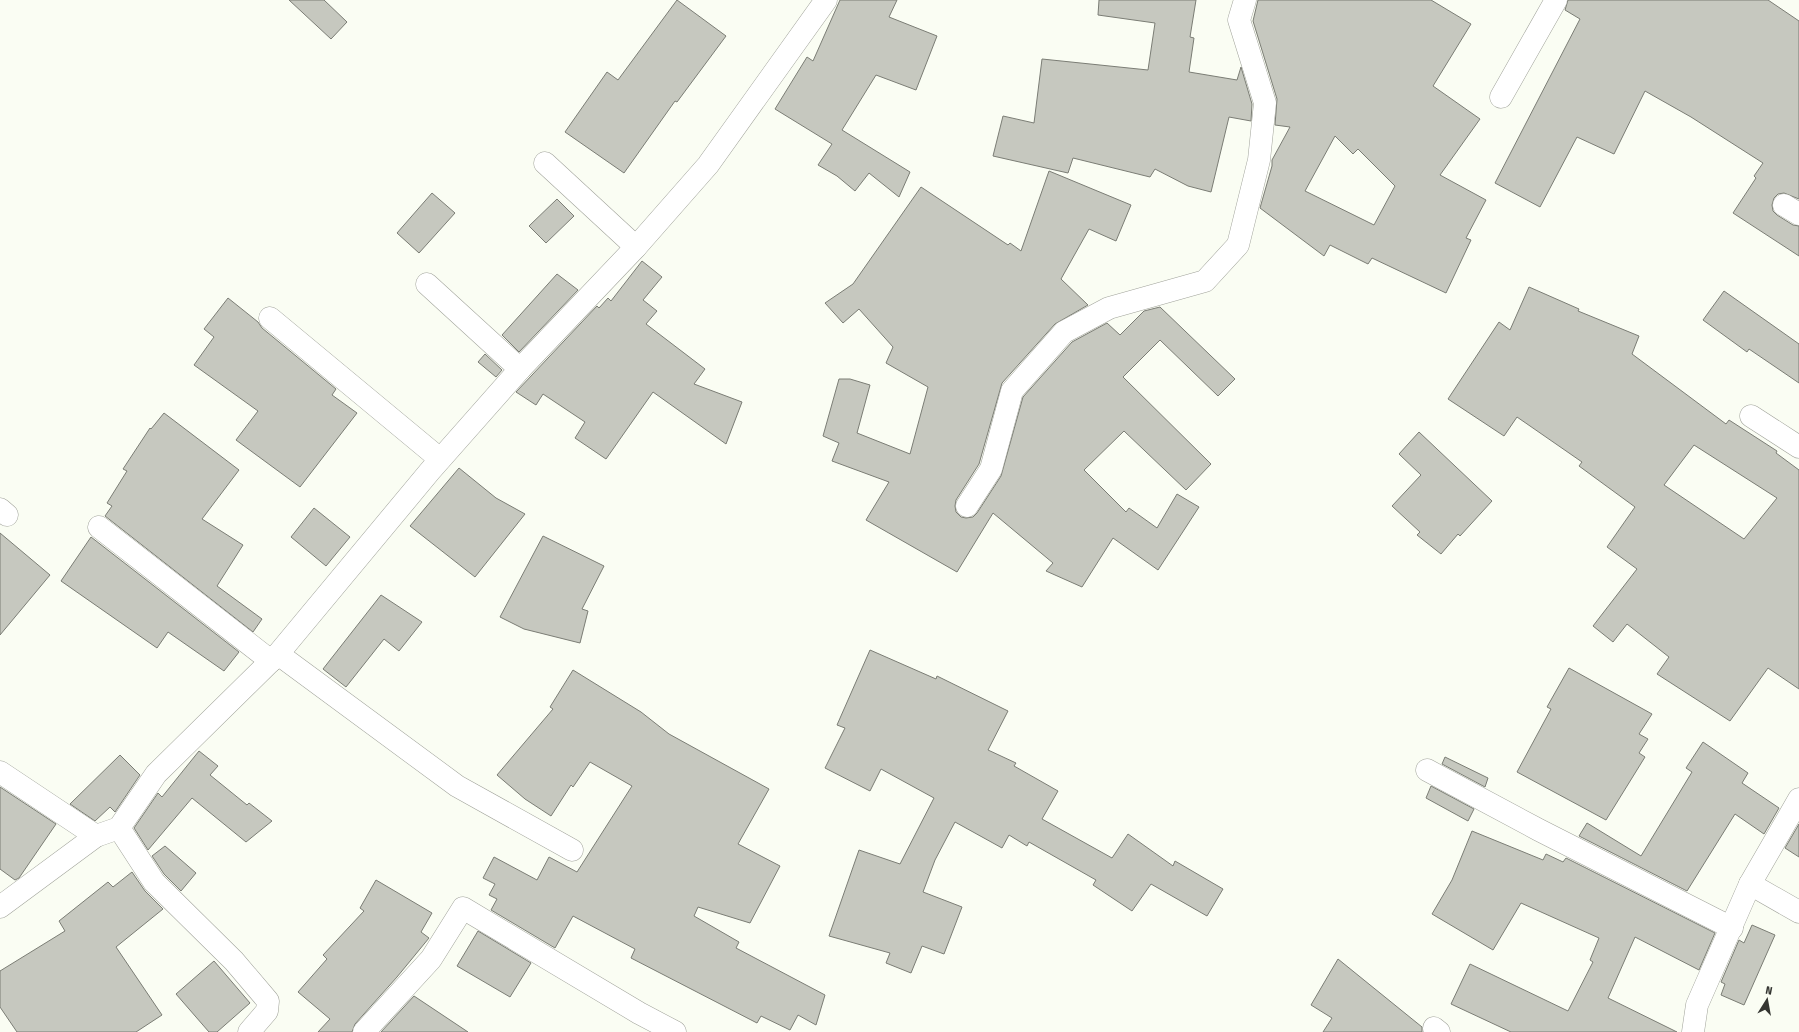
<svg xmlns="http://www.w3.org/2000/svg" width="1799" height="1032" font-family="'Fira Sans Condensed',sans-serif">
<rect width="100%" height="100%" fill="#fafdf3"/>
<!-- building -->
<g fill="#c6c8bf" stroke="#7b7d75" fill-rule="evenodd">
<polygon points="289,0 324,0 347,22 331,39"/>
<polygon points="677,0 726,36 677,102 675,101 624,173 565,132 607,72 618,80"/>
<polygon points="840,0 897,0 889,17 937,36 916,90 876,75 842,130 910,172 899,197 869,173 855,191 837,176 818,165 832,144 775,109 807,57 813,61"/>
<polygon points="1099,0 1196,0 1190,37 1194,38 1189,72 1237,80 1241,67 1252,104 1251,121 1229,117 1211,192 1188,186 1155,169 1150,177 1073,158 1068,173 993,156 1003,116 1034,123 1042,59 1148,70 1155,23 1098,15"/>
<path d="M1258,0h173l40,24 -38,62 47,33 -40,56 46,25 -20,38 5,2 -25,53 -74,-35 -4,6 -38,-19 -6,11 -64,-48 12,-42v-6l18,-33 -15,-2 2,-26 -24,-78zM1335,136l18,18 5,-5 37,37 -21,39 -69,-34z"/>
<polygon points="1568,0 1768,0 1799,21 1799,199 1784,193 1778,194 1774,198 1772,205 1773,211 1777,215 1793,225 1799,226 1799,256 1733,213 1756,178 1754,176 1763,163 1691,117 1645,91 1614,154 1577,137 1540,207 1495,183 1580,19 1565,10"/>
<polygon points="1049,171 1131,205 1116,241 1089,229 1061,279 1088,305 1055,324 1002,383 979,464 956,500 955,506 956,512 961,517 966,518 973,517 977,513 1001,476 1023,397 1072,342 1107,323 1120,335 1144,311 1160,307 1235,379 1218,396 1160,340 1123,377 1211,464 1186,490 1124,431 1084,470 1126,512 1129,508 1157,528 1177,494 1199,507 1158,570 1113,538 1082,587 1046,571 1053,563 993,513 957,572 866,520 889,482 832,461 839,443 823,436 839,379 850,379 870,385 857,433 910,454 928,387 886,363 893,347 859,309 843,323 825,303 853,284 921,187 1008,245 1010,243 1021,251"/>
<polygon points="432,193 455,213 419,253 397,233"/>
<polygon points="557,199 574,216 546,243 529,226"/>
<polygon points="642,261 662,277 643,300 657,311 646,324 705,369 694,384 742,402 726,444 653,392 606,459 575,438 585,422 543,394 536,405 516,392 597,306 599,308 608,298 611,301"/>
<polygon points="557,274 578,290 519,352 502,335"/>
<path d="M1529,287l50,22 -1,2 61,25 -7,18 94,70 3,-4 48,31 -1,2 23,17v219l-31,-21 -38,53 -73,-47 12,-17 -42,-33 -14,18 -20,-16 44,-57 -30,-22 28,-40 -56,-41 3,-4 -65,-45 -13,19 -56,-37 51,-77 11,8zM1694,445l83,53 -33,41 -80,-54z"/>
<polygon points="1724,291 1799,344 1799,383 1749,349 1747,352 1703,320"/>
<polygon points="228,298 258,322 262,328 336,389 332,395 357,413 300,487 236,440 258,411 194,365 214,337 204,329"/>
<polygon points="485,354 502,370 496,377 478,362"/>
<polygon points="164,413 239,470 202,519 243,545 217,586 262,619 253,632 105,516 112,506 107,503 127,471 123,469 150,428 151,429"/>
<polygon points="1419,432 1492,501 1460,536 1458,534 1441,554 1417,535 1420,532 1392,506 1421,475 1399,454"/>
<polygon points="459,468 496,498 525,514 475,577 410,526"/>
<polygon points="314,508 350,537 326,566 291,537"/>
<polygon points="0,533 50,575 0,635"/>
<polygon points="543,536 604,566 582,609 588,611 580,643 524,629 500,617"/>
<polygon points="91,537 239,652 224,671 168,632 157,648 61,581"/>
<polygon points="381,595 422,622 399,651 384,639 346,687 323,669"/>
<polygon points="870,650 936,679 937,676 1008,711 988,750 1016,763 1014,766 1058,791 1042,819 1112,858 1128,834 1173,866 1175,861 1223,889 1207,916 1151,884 1132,911 1093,885 1096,880 1029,842 1027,846 1009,835 1002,848 955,822 935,860 923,892 962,907 944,954 922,946 911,973 886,963 890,953 829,936 859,850 900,864 934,798 881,769 870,791 825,768 845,728 837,725"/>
<polygon points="1569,668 1652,714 1639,734 1648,739 1639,753 1645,757 1606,820 1517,772 1551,709 1547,707"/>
<polygon points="573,670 641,712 669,734 769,789 738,844 780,866 750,923 698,907 694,916 739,942 736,948 825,995 816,1025 798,1015 790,1030 761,1016 757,1023 631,958 635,949 573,916 555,948 491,910 497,899 489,895 495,884 483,878 494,857 537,880 549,857 577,872 632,786 590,762 573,787 571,785 551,816 525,799 497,775 553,709 550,707"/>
<polygon points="1703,742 1748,773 1742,783 1779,808 1764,834 1735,814 1687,891 1579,836 1587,823 1641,856 1692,772 1686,768"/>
<polygon points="199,751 218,766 210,775 247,805 249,803 272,821 246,842 192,798 148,850 134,828 158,793 162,797"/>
<polygon points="120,755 140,775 115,812 110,807 95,821 70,804"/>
<polygon points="1445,757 1488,778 1485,787 1442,764"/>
<polygon points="1431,786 1474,809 1468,821 1426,798"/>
<polygon points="0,787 56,824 19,878 15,880 0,869"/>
<polygon points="1799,824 1799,857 1785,848"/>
<polygon points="1472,831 1543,860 1546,854 1563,862 1566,858 1715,933 1699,970 1635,937 1608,998 1677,1032 1511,1032 1451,1004 1470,964 1568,1011 1593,962 1590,960 1599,938 1521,903 1493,950 1432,914 1452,880"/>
<polygon points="165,846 196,873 181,891 164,874 152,856"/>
<polygon points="132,872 145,891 163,909 116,947 162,1015 136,1032 17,1032 0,1007 0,971 65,931 59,921 108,882 113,887"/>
<polygon points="376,880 432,913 421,932 429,938 397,977 355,1024 352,1032 318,1032 330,1019 298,992 327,959 323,955 364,911 360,908"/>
<polygon points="1752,925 1775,935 1744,1005 1721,995 1725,984 1721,982 1739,940 1744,943"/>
<polygon points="478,931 531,963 510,997 457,966"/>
<polygon points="1338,959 1422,1027 1422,1032 1323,1032 1332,1018 1311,1005"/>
<polygon points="214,961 250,1003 217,1032 209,1032 176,994"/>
<polygon points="414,996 468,1032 381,1032"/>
</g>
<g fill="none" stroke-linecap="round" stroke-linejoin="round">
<defs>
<g id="street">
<polyline points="1501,97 1556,0"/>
<polyline points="545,163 636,247"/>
<polyline points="1784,205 1799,214"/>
<polyline points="427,284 520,369"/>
<polyline points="270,318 440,459"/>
<polyline points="1751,416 1799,447"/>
<polyline points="967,506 991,469 1012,391 1064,332 1109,308 1205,281 1238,245 1259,160 1265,103 1239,20 1245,0"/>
<polyline points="0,509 7,515"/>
<polyline points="99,527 271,661"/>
<polyline points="278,654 457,786 572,850"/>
<polyline points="1427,770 1539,830 1732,928"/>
<polyline points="0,772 96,836"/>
<polyline points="119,828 154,882 234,961 268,1001 267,1011 249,1032"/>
<polyline points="1750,884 1799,912"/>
<polyline points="0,907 96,836 119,828 156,774 278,654 430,471 520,369 636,247 708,165 826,0"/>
<polyline points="1434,1028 1439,1032"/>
<polyline points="364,1032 431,959 463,908 639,1013 675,1032"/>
<polyline points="1693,1032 1697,1005 1750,884 1799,799"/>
</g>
</defs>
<!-- street casing -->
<use href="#street" stroke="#a1a39b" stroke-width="23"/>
<!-- street -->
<use href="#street" stroke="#fff" stroke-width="22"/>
</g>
<!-- north arrow -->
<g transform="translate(1767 1000) rotate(11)" stroke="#fafdf3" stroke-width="3" paint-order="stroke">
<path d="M0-3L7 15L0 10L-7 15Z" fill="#343531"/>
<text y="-6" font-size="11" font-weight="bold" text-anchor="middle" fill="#343531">N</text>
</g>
</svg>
